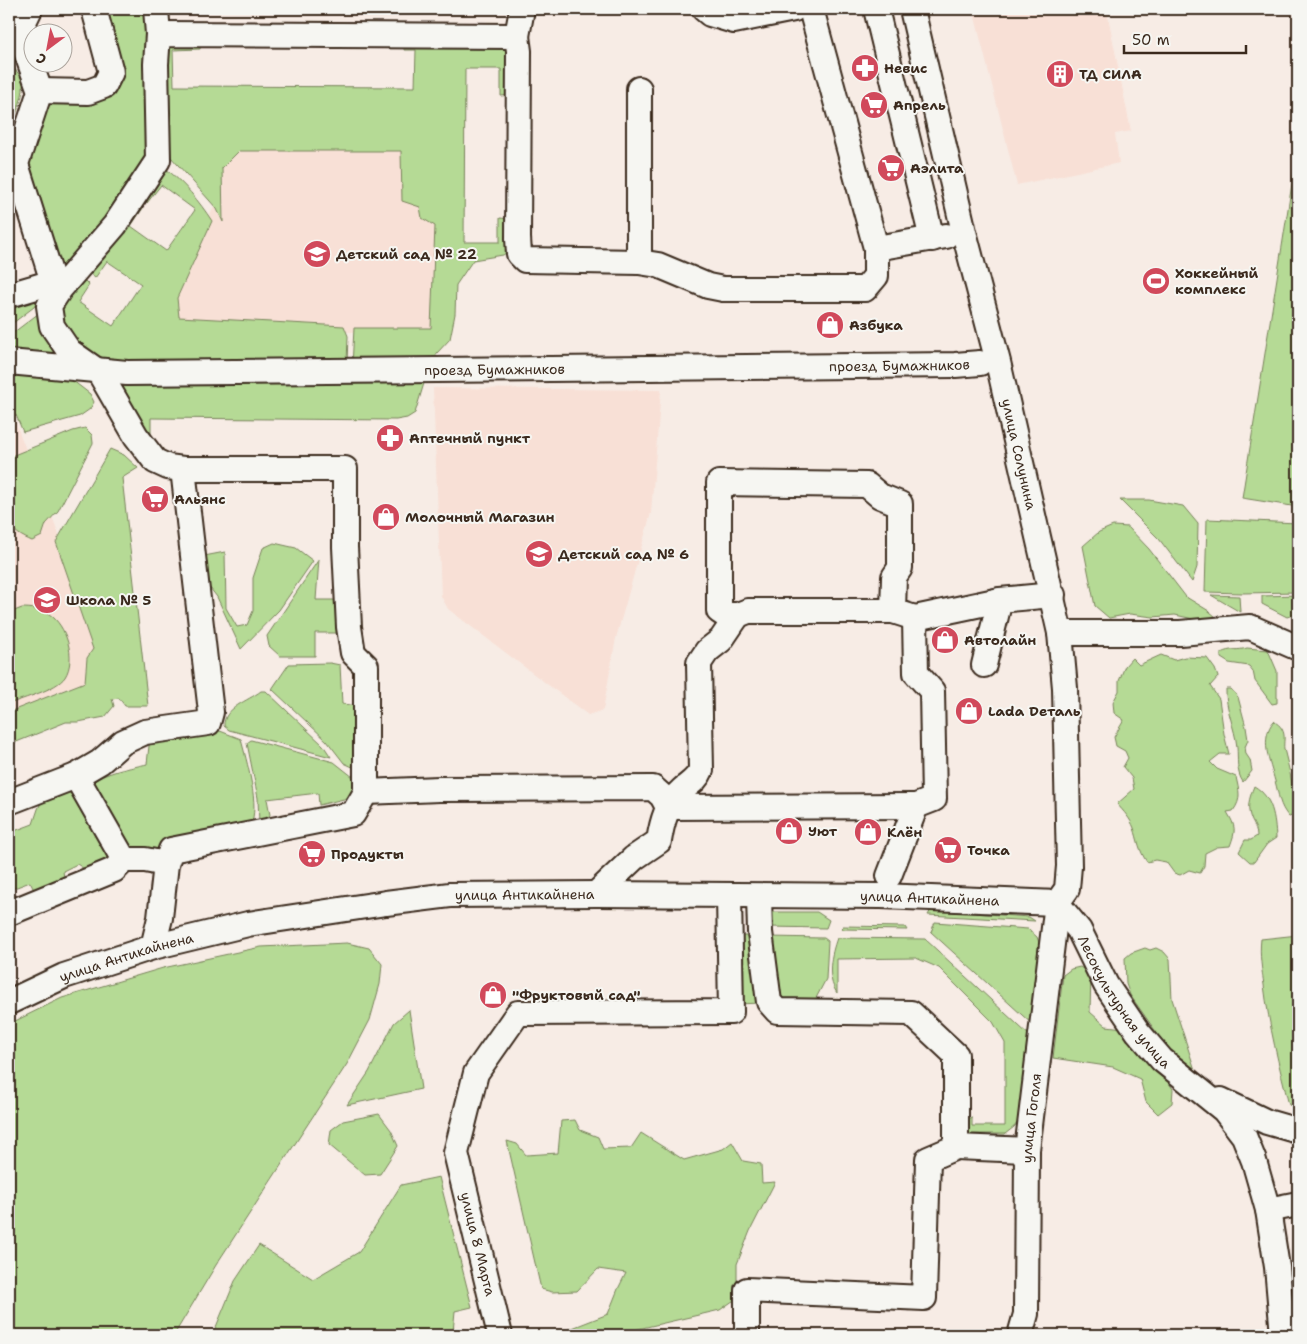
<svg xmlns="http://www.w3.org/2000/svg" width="1307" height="1344" font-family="'Shantell Sans',sans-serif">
<rect width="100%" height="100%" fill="#f7ece5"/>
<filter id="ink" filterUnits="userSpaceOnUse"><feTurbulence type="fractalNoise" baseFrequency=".02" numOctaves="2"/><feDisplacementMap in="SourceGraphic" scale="10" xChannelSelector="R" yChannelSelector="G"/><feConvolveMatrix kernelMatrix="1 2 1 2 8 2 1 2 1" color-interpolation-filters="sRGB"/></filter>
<g filter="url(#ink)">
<!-- built -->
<g fill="#f8e0d6">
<polygon points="973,9 1066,9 1107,11 1131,131 1115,134 1119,163 1017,185"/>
<polygon points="440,110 446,337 176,323 169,296 215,205 175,157"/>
<polygon points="433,388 661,390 651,513 616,638 603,710 588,715 448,609 441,596"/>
<polygon points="9,406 114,676 9,717"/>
</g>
<!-- green -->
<g fill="#b5da95" stroke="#78825a">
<polygon points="100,9 151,9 152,155 129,194 65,268 54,263 26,161 52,99 109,92"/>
<polygon points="202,39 200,49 173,50 174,86 415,87 416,50 404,50 404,41 507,42 511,95 501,96 501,69 465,69 464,242 500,242 500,218 510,219 509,251 503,255 473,260 456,285 455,314 450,339 437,353 431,366 352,367 354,328 431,328 435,226 422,218 420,207 402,201 401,151 239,151 222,168 223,222 217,209 163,148 165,42"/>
<path d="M9,65c21,14 14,29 7,49 -3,8 -6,18 -7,27z"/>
<polygon points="1298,146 1298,507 1242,498"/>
<path d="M165,168c19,15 34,33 47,53l-35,77 2,19 165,9 4,10 -1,27 -242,3 -21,-11 -28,-44 23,-33 5,2 5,5 -11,17 35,24 28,-42 -34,-23 -12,17 -6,-5 45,-66 9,1 -12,18 35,25 29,-41 -34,-25 -14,18 2,-20z"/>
<polygon points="34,300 37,302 34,307 9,326 9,302"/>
<polygon points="43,310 76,363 9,356 9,336"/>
<polygon points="9,370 68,377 90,394 94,402 90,409 80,416 23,432 16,415 9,417"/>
<polygon points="110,377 425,380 415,413 407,418 396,420 151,418 151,449"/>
<path d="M85,428l7,7 1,8 -35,68 -12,13 -4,12 -10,5c-9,-4 -19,-9 -23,-18v-66l64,-26z"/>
<polygon points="110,449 124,455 138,468 122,478 148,706 125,706 119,698 112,699 114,706 105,717 78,722 66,722 9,745 9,712 85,682 87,658 93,649 56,542"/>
<polygon points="1120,500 1149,500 1183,506 1198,524 1197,567 1192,582 1159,539"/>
<polygon points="1207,519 1298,523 1298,592 1242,593 1205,592"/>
<polygon points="1113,526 1128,527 1149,549 1186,597 1209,611 1216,617 1194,619 1175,615 1153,617 1130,614 1109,618 1095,606 1083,546 1099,532"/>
<polygon points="274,543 296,548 313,561 279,610 241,649 217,597 203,579 199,557 225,552 226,608 237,627 247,625 253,611 253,578 263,548"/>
<polygon points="319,559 316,600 343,600 343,633 315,633 315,656 280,656 269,646 267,636"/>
<polygon points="1211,595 1239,596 1240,612"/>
<polygon points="1298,595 1298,613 1287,617 1262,604 1262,596"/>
<path d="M22,608c9,0 19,1 27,6 17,11 28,44 16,63 -9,13 -42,21 -56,27v-91z"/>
<path d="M1247,648l21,2 9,21v32l-5,1 -17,-23 -2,-10 -4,-5 -20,-3 -8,-5v-5c9,-5 17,-2 26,-5z"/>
<path d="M1161,655l13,5 11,-3 22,1 8,11 3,8 -8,9 9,13 5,35 5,20h-9l-10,8 7,7 19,8c3,14 6,22 -3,34l-6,1c9,15 9,18 3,34l-13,1 -12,6 -1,13 -4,7 -11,-3 -9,5 -6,-2 -8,-11 -11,-2 -8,2c-8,-11 -9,-22 -13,-34 -4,-10 -10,-16 -17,-24l17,-15 -2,-11 -9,-11 5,-9 -3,-7 -9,-5 -2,-9 10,-17 -10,-7 -1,-11 6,-11v-10l6,-15 7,-8 7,7z"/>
<polygon points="330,663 340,665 342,704 359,706 359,770 344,763 327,741 272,689 289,664"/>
<path d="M1226,689h5l7,8 8,30 2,13 -3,7 1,7 4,6 2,11 -9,11c-7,-10 -5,-23 -6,-35 -2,-19 -12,-39 -11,-58z"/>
<path d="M261,691h5l57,54 8,12 -102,-27 -5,-4c-1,-18 24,-25 37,-35z"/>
<path d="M1274,721c3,3 6,4 8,8 4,7 1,13 2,20 5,21 13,45 8,67l-3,1c-10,-11 -10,-22 -14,-36 -5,-18 -16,-43 -1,-60z"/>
<path d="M211,731h9l21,8c5,21 20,68 9,87l-31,8 -8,-4 -43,10c-11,18 -25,13 -43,11l-32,-68c7,-10 42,-16 54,-19l2,-18 5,-7z"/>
<polygon points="251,740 334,762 353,777 358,785 352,797 319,805 318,793 267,799 270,815 266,821 259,823 258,798 247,743"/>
<path d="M1254,786c19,11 21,32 22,52l-9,6 -13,18h-4l-11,-10 6,-12h6l6,-4c0,-6 -2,-9 -5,-15 -6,-13 -3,-22 2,-35z"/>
<polygon points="69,790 80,798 111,862 87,871 77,864 63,871 65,883 35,892 30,882 9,890 9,833 33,824 38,809 45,794"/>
<polygon points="931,910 1029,917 1035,921 928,915"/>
<polygon points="772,912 817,912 829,920 826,928 768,927 767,922"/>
<polygon points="935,922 1028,929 1037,937 1042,951 1033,1025 931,932"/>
<polygon points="843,926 905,927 907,930 842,929"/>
<path d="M1298,935v172l-9,-2c-10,-39 -20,-79 -25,-120 -2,-15 -5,-30 -3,-46z"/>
<polygon points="735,936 754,936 761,1003 737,1004"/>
<polygon points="769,937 824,938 828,941 826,979 815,1000 786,1000 778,994"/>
<path d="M837,938l88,1 106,98 -9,80 -8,10 -9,7h-39v-16h6v8h33v-83l-12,-21 -54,-54 -23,-10 -79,1v34c-11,-16 -6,-38 0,-55z"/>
<polygon points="347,943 369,948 382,964 380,984 370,1020 347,1064 216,1265 174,1335 9,1335 9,1024 62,998 163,968 261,947"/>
<polygon points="1145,948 1150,950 1156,948 1164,952 1170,959 1172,999 1195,1070 1192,1072 1171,1053 1130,995 1126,984 1125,958 1131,953"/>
<polygon points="1080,967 1091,974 1090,1012 1106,1026 1124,1028 1158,1067 1173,1089 1172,1103 1158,1114 1146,1102 1140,1079 1113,1067 1053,1058 1063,975 1071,969"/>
<polygon points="409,1010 421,1089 347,1105 369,1072 394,1023"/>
<polygon points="379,1114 391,1130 398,1146 380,1174 365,1175 329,1145 331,1130 343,1121"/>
<polygon points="575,1120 580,1130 598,1137 603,1149 631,1148 641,1133 684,1160 723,1149 732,1142 743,1161 761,1164 762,1183 775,1182 750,1231 737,1264 737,1298 720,1310 612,1335 560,1335 562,1332 608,1314 618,1289 626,1273 598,1269 577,1291 552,1292 541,1289 507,1141 517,1144 526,1155 558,1153 561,1121"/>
<polygon points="439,1177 472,1307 455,1311 453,1332 479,1335 211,1335 216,1327 235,1281 259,1245 313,1279 359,1252 401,1185"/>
</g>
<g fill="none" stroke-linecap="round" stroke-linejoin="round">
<defs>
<g id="minor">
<polyline points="156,9 158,34"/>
<polyline points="704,9 710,14 734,21 794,9"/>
<polyline points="876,9 932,239"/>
<path id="s1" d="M912,9l52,223 34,130 62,271 5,55 4,178 -2,23 -10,14"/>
<polyline points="517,36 522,9"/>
<polyline points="10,44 19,32 30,9"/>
<polyline points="639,89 639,262 525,260 519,254 518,238 519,51 517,36 158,34 156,64 158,160 115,225 60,289 49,306 52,326 69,351 99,372 136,436 155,461 168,467 183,469 345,469 345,547 349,627 353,653 366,666 366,792 439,789 653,788 662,796 668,807 916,806"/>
<polyline points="40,91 88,92 104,86 111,72 94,9"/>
<polyline points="876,248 946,236"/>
<polyline points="639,262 658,265 708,286 723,289 865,289 876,276 876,248 811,9"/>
<polyline points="9,295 53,282 16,164 40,91 19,32"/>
<path id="s2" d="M9,362l118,11 828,-8 25,-2"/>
<polyline points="738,615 748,611 893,611 915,618 1000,600 1053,595"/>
<polyline points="1060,633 1180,633 1250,627 1298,648"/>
<polyline points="984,665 1000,600"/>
<polyline points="9,802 76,776"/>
<polyline points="124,860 76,776 100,762 123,742 145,732 208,723 211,712 183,469"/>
<polyline points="889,876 916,806 934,799 932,691 916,673 915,618"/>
<path d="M596,894l38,-36 25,-17c3,-19 8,-38 23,-51 8,-7 15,-10 19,-20l-2,-107 8,-12 14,-11 17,-25h-13l-6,-4v-128l148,2 13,11 20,8v64l-6,9 -1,34"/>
<polyline points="759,896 760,932 769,1002 777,1011 911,1013 956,1055 956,1147 1027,1150"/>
<path id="s3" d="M1057,903l22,27 27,55 32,47 24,28 62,50 20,26 10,25 14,49 9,57 6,68"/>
<polyline points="9,913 114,870 124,860 145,860 166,864 171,850 353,814 366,792"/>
<polyline points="153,947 160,918 166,864"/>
<path id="s4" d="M9,1002l55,-26 89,-29 95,-23 138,-21 64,-8 146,-1 285,2 176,7"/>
<polyline points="1221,1100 1267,1122 1298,1131"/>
<polyline points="1268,1210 1298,1204"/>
<polyline points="500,1335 456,1153 476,1073 518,1013 731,1012 729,896"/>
<polyline points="747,1335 747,1290 924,1298 928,1159 956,1147"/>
<path id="s5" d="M1020,1335l6,-21 1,-164 30,-247"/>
</g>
</defs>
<!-- minor casing -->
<use href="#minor" stroke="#3b2a1e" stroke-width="28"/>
<!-- minor -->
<use href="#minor" stroke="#f6f6f2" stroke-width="24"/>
</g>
</g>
<!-- icons -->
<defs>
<symbol id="pharmacy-disc" viewBox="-11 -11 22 22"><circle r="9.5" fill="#d1495b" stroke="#f6f6f2"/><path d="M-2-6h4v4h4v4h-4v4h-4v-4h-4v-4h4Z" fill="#fff"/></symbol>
<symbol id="building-disc" viewBox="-11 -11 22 22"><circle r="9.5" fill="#d1495b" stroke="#f6f6f2"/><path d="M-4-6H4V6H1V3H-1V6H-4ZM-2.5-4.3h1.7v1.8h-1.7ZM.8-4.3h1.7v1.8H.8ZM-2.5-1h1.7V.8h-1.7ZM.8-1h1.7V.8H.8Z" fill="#fff"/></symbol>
<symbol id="supermarket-disc" viewBox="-11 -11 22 22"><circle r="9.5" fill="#d1495b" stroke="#f6f6f2"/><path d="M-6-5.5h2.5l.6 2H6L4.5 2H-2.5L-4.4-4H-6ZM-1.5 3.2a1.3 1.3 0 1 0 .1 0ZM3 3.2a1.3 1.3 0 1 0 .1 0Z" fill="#fff"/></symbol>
<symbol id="school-disc" viewBox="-11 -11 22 22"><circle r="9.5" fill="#d1495b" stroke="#f6f6f2"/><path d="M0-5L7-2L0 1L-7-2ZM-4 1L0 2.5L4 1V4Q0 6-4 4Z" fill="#fff"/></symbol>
<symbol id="stadium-disc" viewBox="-11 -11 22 22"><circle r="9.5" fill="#d1495b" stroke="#f6f6f2"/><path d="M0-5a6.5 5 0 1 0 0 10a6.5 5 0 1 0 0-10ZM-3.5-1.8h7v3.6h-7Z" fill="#fff"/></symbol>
<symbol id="shop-disc" viewBox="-11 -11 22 22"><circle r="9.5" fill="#d1495b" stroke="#f6f6f2"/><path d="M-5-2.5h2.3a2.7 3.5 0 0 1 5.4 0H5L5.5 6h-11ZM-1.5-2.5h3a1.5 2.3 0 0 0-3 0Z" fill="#fff"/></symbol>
</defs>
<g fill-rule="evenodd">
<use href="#pharmacy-disc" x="849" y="52" width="32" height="32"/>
<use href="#building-disc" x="1044" y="58" width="32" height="32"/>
<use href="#supermarket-disc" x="858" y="89" width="32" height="32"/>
<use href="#supermarket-disc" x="875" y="152" width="32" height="32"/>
<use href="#school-disc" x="301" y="238" width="32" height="32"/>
<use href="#stadium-disc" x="1140" y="265" width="32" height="32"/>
<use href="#shop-disc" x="814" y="309" width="32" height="32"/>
<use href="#pharmacy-disc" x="374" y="422" width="32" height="32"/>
<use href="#supermarket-disc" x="139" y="483" width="32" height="32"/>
<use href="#shop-disc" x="370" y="501" width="32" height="32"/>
<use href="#school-disc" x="523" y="538" width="32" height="32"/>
<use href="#school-disc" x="31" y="584" width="32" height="32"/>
<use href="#shop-disc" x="929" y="624" width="32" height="32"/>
<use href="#shop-disc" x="953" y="695" width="32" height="32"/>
<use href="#shop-disc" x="773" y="815" width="32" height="32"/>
<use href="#shop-disc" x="852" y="816" width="32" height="32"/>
<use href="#supermarket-disc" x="932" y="834" width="32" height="32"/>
<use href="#supermarket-disc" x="296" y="838" width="32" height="32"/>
<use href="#shop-disc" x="477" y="979" width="32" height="32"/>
</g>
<g text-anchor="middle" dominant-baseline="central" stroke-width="4" stroke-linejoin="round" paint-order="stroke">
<!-- poi labels -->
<g font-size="14" font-weight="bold" fill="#3b2a1e" stroke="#f6f6f2" text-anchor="start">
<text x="884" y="68">Невис</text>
<text x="1079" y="74">ТД СИЛА</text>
<text x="893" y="105">Апрель</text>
<text x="910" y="168">Аэлита</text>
<text x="336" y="254">Детский сад № 22</text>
<text x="1175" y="273">Хоккейный<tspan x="1175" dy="16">комплекс</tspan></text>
<text x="849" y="325">Азбука</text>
<text x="409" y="438">Аптечный пункт</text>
<text x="174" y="499">Альянс</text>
<text x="405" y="517">Молочный Магазин</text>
<text x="558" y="554">Детский сад № 6</text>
<text x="66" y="600">Школа № 5</text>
<text x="964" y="640">Автолайн</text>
<text x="988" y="711">Lada Dеталь</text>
<text x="808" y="831">Уют</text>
<text x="887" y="832">Клён</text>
<text x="967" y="850">Точка</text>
<text x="331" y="854">Продукты</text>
<text x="512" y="995">"Фруктовый сад"</text>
</g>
<!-- street labels -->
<g font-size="14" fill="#3b2a1e" stroke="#f6f6f2">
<text stroke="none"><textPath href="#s2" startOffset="891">проезд Бумажников</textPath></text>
<text stroke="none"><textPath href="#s2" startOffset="486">проезд Бумажников</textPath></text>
<text stroke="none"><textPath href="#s1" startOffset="458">улица Солунина</textPath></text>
<text stroke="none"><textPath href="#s4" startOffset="531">улица Антикайнена</textPath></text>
<text stroke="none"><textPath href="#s4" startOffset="936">улица Антикайнена</textPath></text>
<text stroke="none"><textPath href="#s4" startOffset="126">улица Антикайнена</textPath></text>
<text stroke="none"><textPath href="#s3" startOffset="120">Лесокультурная улица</textPath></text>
<text stroke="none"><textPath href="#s5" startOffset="218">улица Гоголя</textPath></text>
<text transform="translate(478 1244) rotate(76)">улица 8 Марта</text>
</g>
</g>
<!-- margin -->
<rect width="1307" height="1344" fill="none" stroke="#f6f6f2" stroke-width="30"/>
<rect x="15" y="15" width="1277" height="1314" fill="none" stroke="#3b2a1e" stroke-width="2" filter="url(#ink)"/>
<!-- north arrow -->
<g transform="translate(48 48) rotate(212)"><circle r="24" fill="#f6f6f2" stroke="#aba49d"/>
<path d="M0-4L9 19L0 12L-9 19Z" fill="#d1495b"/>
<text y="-8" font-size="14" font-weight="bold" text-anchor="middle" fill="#3b2a1e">С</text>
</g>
<!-- scale -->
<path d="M1124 45v8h122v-8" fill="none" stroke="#3b2a1e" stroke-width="2.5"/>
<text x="1132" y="45" font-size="15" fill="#3b2a1e" stroke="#f6f6f2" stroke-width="4" paint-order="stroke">50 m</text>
</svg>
